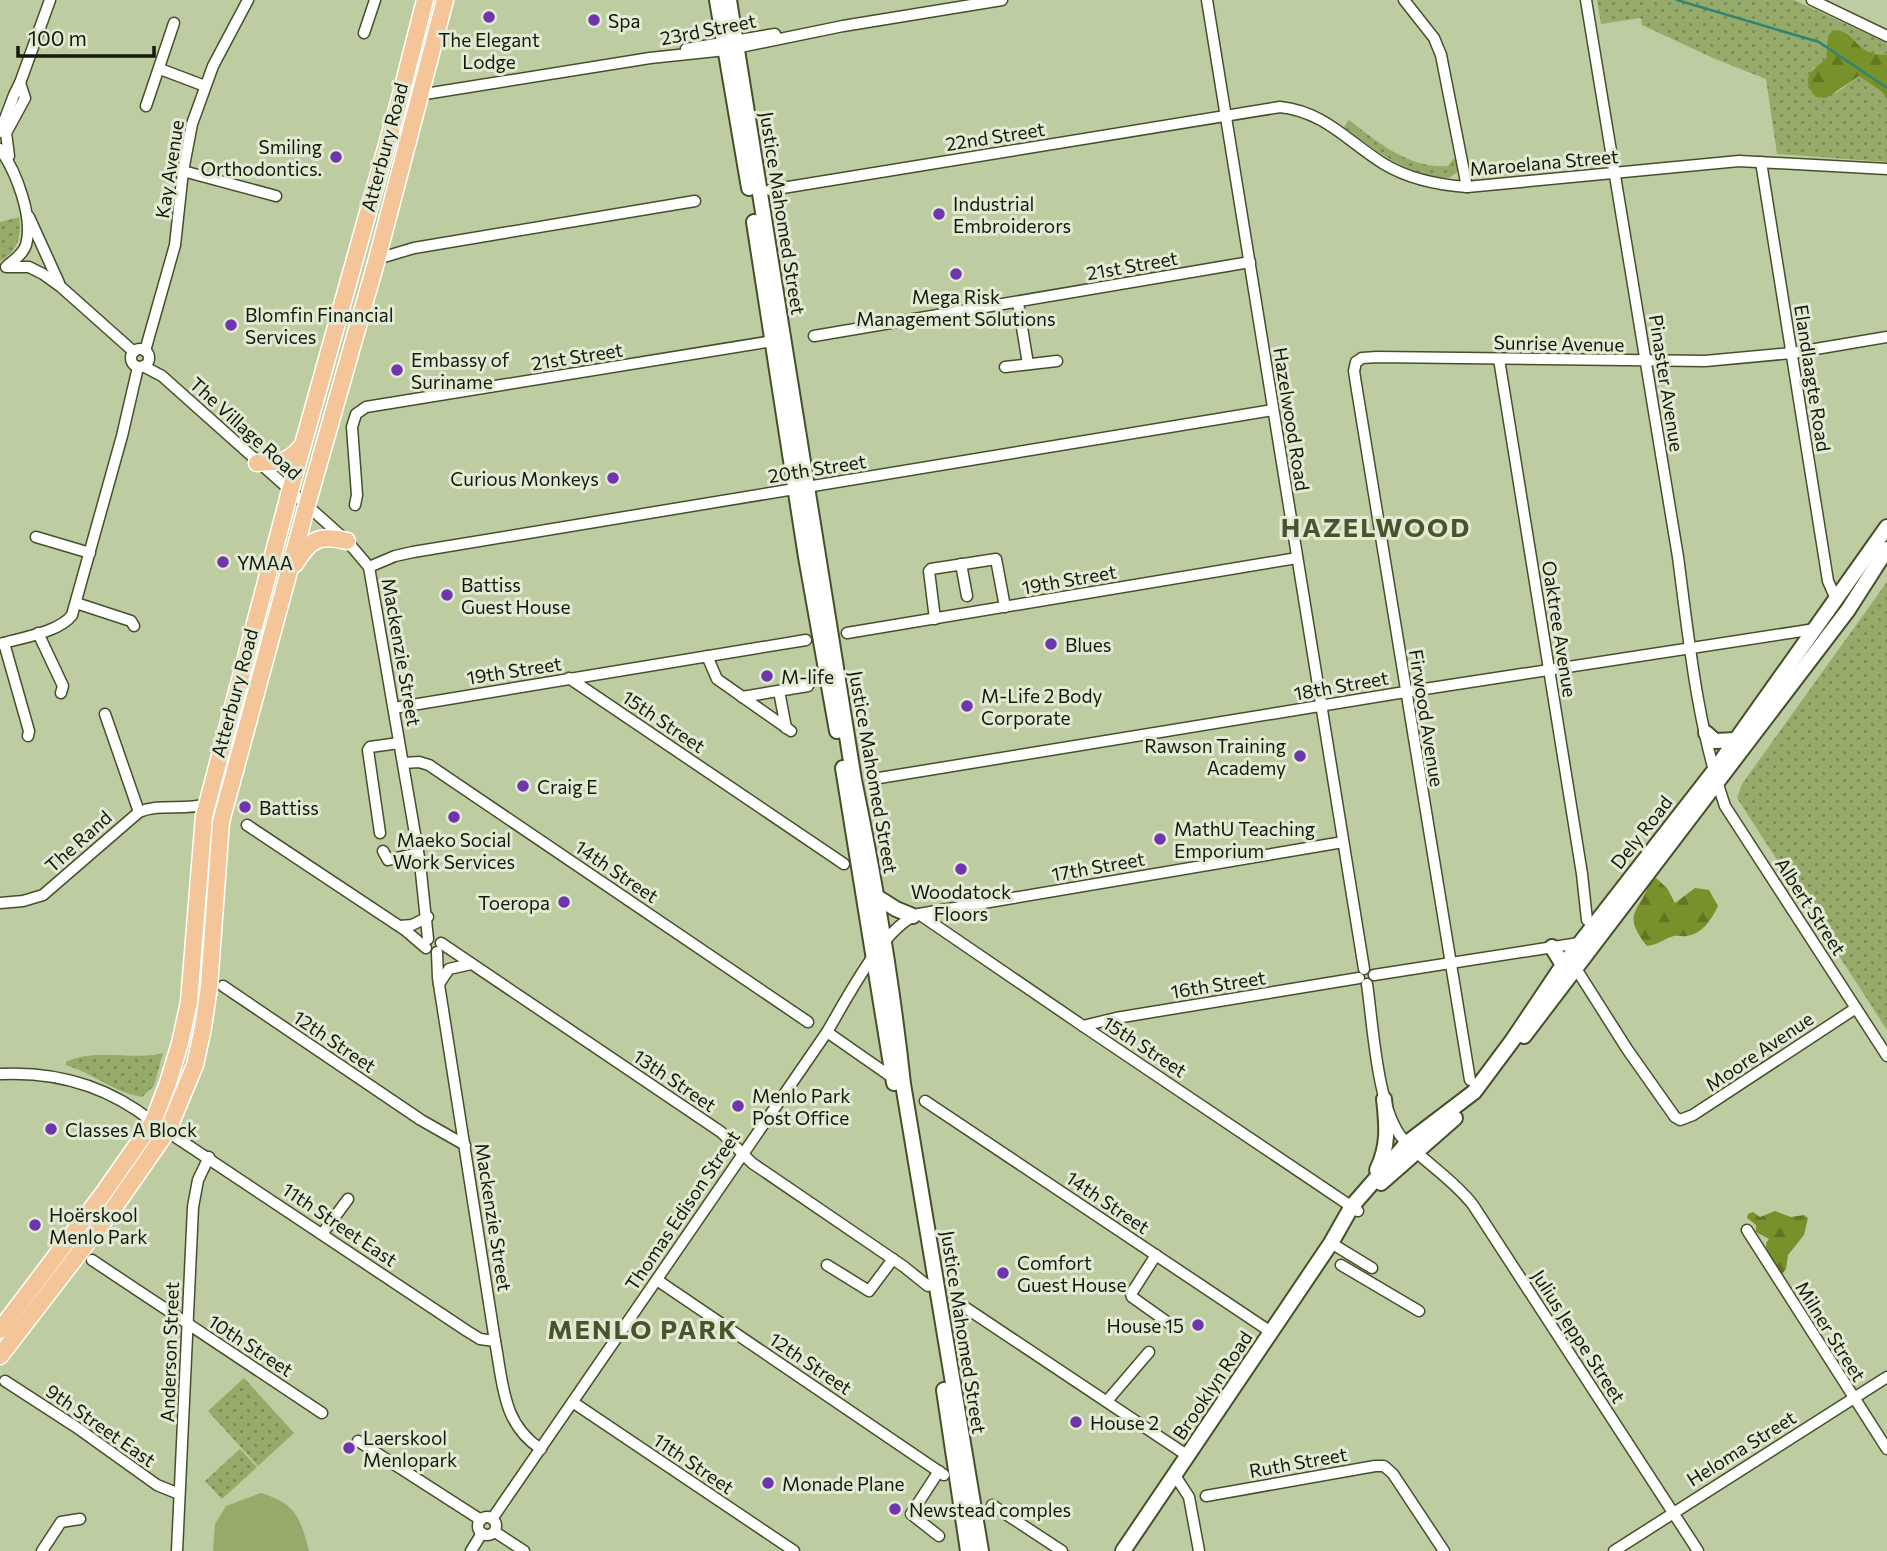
<svg xmlns="http://www.w3.org/2000/svg" width="1887" height="1551" font-family="Commissioner,sans-serif">
<defs>
<pattern id="green-dots" width="8" height="8" patternUnits="userSpaceOnUse" patternTransform="scale(1.75)"><rect width="8" height="8" fill="#96aa69"/><path d="M2 2h.1M6 6h.1" fill="none" stroke="#798a55" stroke-width="1.8" stroke-linecap="round"/></pattern>
<pattern id="forest-firs" width="22" height="20" patternUnits="userSpaceOnUse" patternTransform="scale(1.75)"><rect width="22" height="20" fill="#78912b"/><path d="M5 1l3.5 6h-7zM16 11l3.5 6h-7z" fill="#617623"/></pattern>
</defs>
<rect width="100%" height="100%" fill="#becca1"/>
<!-- green -->
<g fill="url(#green-dots)">
<path d="M1597,0h197l93,43v12c-35,0 -28,-24 -54,-24l-7,28 -14,10 24,24 23,-17 23,16 5,8v62l-110,-8 -11,-75 -53,-21 -71,-33 -1,-7 -40,6z"/>
<path d="M1349,120c28,22 61,49 99,46l5,-7h3l2,11c-8,12 -18,8 -29,5 -34,-8 -58,-28 -85,-48z"/>
<path d="M19,217c3,19 -2,35 -19,44v-39z"/>
<polygon points="1887,582 1887,1030 1737,798 1742,784"/>
<path d="M163,1053l-9,33 -12,11c-26,-4 -50,-24 -76,-32v-3c29,-14 67,-1 97,-9z"/>
<polygon points="244,1378 294,1433 258,1466 208,1411"/>
<polygon points="240,1449 257,1467 222,1499 205,1481"/>
</g>
<!-- forest -->
<g fill="url(#forest-firs)">
<path d="M1833,30c26,1 19,25 54,25v45l-5,-8 -23,-16 -33,22 -10,-1c-16,-18 -5,-27 10,-38l2,-23z"/>
<path d="M1656,878l11,10 8,15 20,-15 14,2 9,16c-7,14 -15,28 -32,30 -4,1 -8,-1 -12,0 -9,2 -16,9 -27,10 -27,-35 -6,-33 3,-66z"/>
<polygon points="1775,1211 1791,1217 1804,1215 1808,1218 1804,1235 1788,1255 1786,1269 1780,1277 1767,1266 1766,1243 1769,1239 1756,1232 1756,1225 1747,1218 1748,1214 1753,1212 1760,1217"/>
</g>
<!-- pitch -->
<path fill="#96aa69" d="M261,1493c35,11 39,24 48,58h-96l2,-27 11,-18z"/>
<g fill="none" stroke-linecap="round" stroke-linejoin="round">
<!-- stream -->
<polyline stroke="#338373" stroke-width="2.5" points="1677,0 1819,42 1887,88"/>
<defs>
<g id="street">
<polyline points="1207,0 1364,969"/>
<polyline points="1404,0 1434,38 1441,55 1467,187"/>
<path d="M1586,0l92,557c11,83 19,169 47,249l162,250"/>
<polyline points="1812,0 1887,36"/>
<polyline points="364,33 375,0"/>
<polyline points="686,49 775,34"/>
<polyline points="160,69 205,86"/>
<polyline points="400,98 650,58 726,50 843,26 1002,0"/>
<polyline points="146,106 174,23"/>
<polyline points="0,132 14,95 20,83 50,0"/>
<path d="M0,149c16,22 34,69 26,96 -3,9 -12,15 -19,21"/>
<polyline points="9,156 6,133 25,98 20,83"/>
<polyline points="1761,162 1828,581 1836,599"/>
<polyline points="183,171 276,196"/>
<path d="M770,190l510,-83c45,5 67,34 104,57 25,15 54,21 83,23l272,-26 148,8"/>
<polyline points="29,217 59,283"/>
<polyline points="377,259 414,248 695,201"/>
<polyline points="6,267 29,267 43,274 61,287 134,352"/>
<polyline points="1018,303 1028,364"/>
<polyline points="814,336 1250,262"/>
<circle cx="140" cy="358" r="9"/>
<polyline points="145,351 175,245 183,171 192,124 213,66 248,0"/>
<polyline points="1499,359 1582,874 1587,920 1594,925"/>
<polyline points="143,366 162,376 347,541 369,567 420,863 428,939"/>
<polyline points="1005,367 1057,361"/>
<polyline points="355,505 357,495 352,427 356,414 366,407 773,341"/>
<polyline points="36,537 90,553"/>
<polyline points="961,564 967,596"/>
<polyline points="369,567 395,556 413,552 1273,410"/>
<polyline points="76,603 131,621 134,626"/>
<polyline points="935,619 929,571 931,569 996,559 1005,607"/>
<polyline points="38,633 63,686 61,693"/>
<polyline points="847,633 1297,558"/>
<polyline points="4,643 29,731 28,736"/>
<path d="M0,644c20,-6 60,-12 72,-29l50,-179 16,-69"/>
<polyline points="707,656 717,679 791,731"/>
<polyline points="569,678 844,864"/>
<polyline points="779,691 786,728"/>
<polyline points="742,697 808,686"/>
<polyline points="394,708 806,640"/>
<polyline points="105,714 139,812"/>
<polyline points="403,763 419,762 429,765 808,1022"/>
<polyline points="873,779 1405,692 1815,629"/>
<polyline points="247,825 405,930 426,948"/>
<polyline points="380,833 368,750 370,747 399,743"/>
<polyline points="383,851 388,860 418,853"/>
<path d="M0,903l23,-2 20,-6 96,-83c21,-9 45,-1 68,-8"/>
<polyline points="919,914 1083,1026 1358,1211"/>
<polyline points="400,926 412,925 428,917"/>
<polyline points="441,943 721,1132 752,1163 903,1266 928,1286"/>
<path d="M437,952l1,26 57,363c8,42 7,83 46,108"/>
<polyline points="1575,967 1627,1049 1675,1117 1680,1120 1693,1115 1856,1008"/>
<polyline points="1374,975 1579,943"/>
<polyline points="439,984 449,969 471,964"/>
<path d="M1367,984c6,41 10,125 36,155 22,24 50,40 70,66l225,346"/>
<polyline points="223,986 421,1120 465,1145"/>
<polyline points="1083,1026 1116,1018 1359,978"/>
<polyline points="827,1032 893,1078"/>
<path d="M0,1074c57,-3 108,12 153,48l314,209 13,8 15,2"/>
<polyline points="1470,1080 1356,384 1354,371 1356,362 1362,358 1377,357 1705,361 1792,353 1887,337"/>
<polyline points="925,1101 1271,1332"/>
<polyline points="1747,1230 1887,1449"/>
<polyline points="322,1234 348,1199"/>
<polyline points="1331,1243 1372,1268"/>
<polyline points="1156,1255 1131,1294 1132,1297 1170,1324"/>
<polyline points="92,1260 322,1413"/>
<polyline points="827,1265 869,1291 893,1259"/>
<polyline points="1341,1265 1419,1311"/>
<polyline points="657,1280 944,1475"/>
<polyline points="960,1304 1188,1456"/>
<polyline points="5,1381 76,1427 157,1485 179,1494"/>
<polyline points="1107,1401 1149,1352"/>
<polyline points="574,1403 794,1551"/>
<polyline points="358,1441 481,1520"/>
<polyline points="1174,1474 1189,1497 1199,1551"/>
<polyline points="1206,1496 1375,1466 1384,1466 1393,1474 1444,1551"/>
<polyline points="992,1505 1062,1551"/>
<circle cx="487" cy="1526" r="9"/>
<path d="M492,1519l335,-487c19,-32 57,-107 92,-118l424,-72"/>
<polyline points="495,1532 524,1551"/>
<polyline points="939,1536 911,1514 939,1471"/>
<polyline points="42,1551 61,1522 80,1519"/>
<polyline points="177,1551 193,1207 198,1180 209,1157"/>
<polyline points="471,1551 482,1533"/>
<polyline points="1614,1551 1887,1377"/>
</g>
<g id="secondary">
<polyline points="717,0 749,188"/>
<path d="M729,0l125,780c21,101 38,202 49,304l78,467"/>
<polyline points="754,222 806,557 837,731"/>
<polyline points="1706,733 1715,741 1736,740"/>
<polyline points="843,768 894,1083"/>
<polyline points="877,897 896,909 913,916"/>
<polyline points="1552,947 1563,965"/>
<polyline points="1524,1036 1848,610 1887,549"/>
<path d="M1377,1170c12,-24 10,-45 7,-71"/>
<polyline points="1381,1183 1455,1118"/>
<polyline points="944,1390 968,1551"/>
<polyline points="1123,1551 1271,1332 1331,1243 1352,1206 1407,1143 1474,1092 1512,1041 1563,965 1714,771 1887,527"/>
</g>
<g id="primary">
<path d="M257,463c22,-2 29,2 45,-17"/>
<path d="M295,564c15,-25 24,-30 52,-23"/>
<polyline points="0,1330 102,1195 153,1122 168,1083 180,1043 189,1002 204,816 290,491 400,98 425,0"/>
<polyline points="0,1356 113,1209 168,1130 195,1065 203,1028 209,987 221,822 307,505 377,259 445,0"/>
</g>
</defs>
<!-- street casing -->
<use href="#street" stroke="#45502a" stroke-width="13"/>
<!-- secondary casing -->
<use href="#secondary" stroke="#45502a" stroke-width="18"/>
<!-- primary casing -->
<use href="#primary" stroke="#fff" stroke-width="19"/>
<!-- street -->
<use href="#street" stroke="#fff" stroke-width="10"/>
<!-- secondary -->
<use href="#secondary" stroke="#fff" stroke-width="14"/>
<!-- primary -->
<use href="#primary" stroke="#f4c598" stroke-width="16"/>
</g>
<!-- markers -->
<g fill="#6f35ac" stroke="#e2ead4" stroke-width="2.5">
<circle cx="489" cy="17" r="7"/>
<circle cx="594" cy="20" r="7"/>
<circle cx="336" cy="157" r="7"/>
<circle cx="939" cy="214" r="7"/>
<circle cx="956" cy="274" r="7"/>
<circle cx="231" cy="325" r="7"/>
<circle cx="397" cy="370" r="7"/>
<circle cx="613" cy="478" r="7"/>
<circle cx="223" cy="562" r="7"/>
<circle cx="447" cy="595" r="7"/>
<circle cx="1051" cy="644" r="7"/>
<circle cx="767" cy="676" r="7"/>
<circle cx="967" cy="706" r="7"/>
<circle cx="1300" cy="756" r="7"/>
<circle cx="523" cy="786" r="7"/>
<circle cx="245" cy="807" r="7"/>
<circle cx="454" cy="817" r="7"/>
<circle cx="1160" cy="839" r="7"/>
<circle cx="961" cy="869" r="7"/>
<circle cx="564" cy="902" r="7"/>
<circle cx="738" cy="1106" r="7"/>
<circle cx="51" cy="1129" r="7"/>
<circle cx="35" cy="1225" r="7"/>
<circle cx="1003" cy="1273" r="7"/>
<circle cx="1198" cy="1325" r="7"/>
<circle cx="1076" cy="1422" r="7"/>
<circle cx="349" cy="1448" r="7"/>
<circle cx="768" cy="1483" r="7"/>
<circle cx="895" cy="1509" r="7"/>
</g>
<g text-anchor="middle" dominant-baseline="central" stroke-width="6" stroke-linejoin="round" paint-order="stroke">
<!-- poi labels -->
<g font-size="19" fill="#141909" stroke="#e2ead4" text-anchor="start">
<text x="608" y="20">Spa</text>
<text x="489" y="39" text-anchor="middle">The Elegant<tspan x="489" dy="22">Lodge</tspan></text>
<text x="322" y="146" text-anchor="end">Smiling<tspan x="322" dy="22">Orthodontics.</tspan></text>
<text x="953" y="203">Industrial<tspan x="953" dy="22">Embroiderors</tspan></text>
<text x="956" y="296" text-anchor="middle">Mega Risk<tspan x="956" dy="22">Management Solutions</tspan></text>
<text x="245" y="314">Blomfin Financial<tspan x="245" dy="22">Services</tspan></text>
<text x="411" y="359">Embassy of<tspan x="411" dy="22">Suriname</tspan></text>
<text x="599" y="478" text-anchor="end">Curious Monkeys</text>
<text x="237" y="562">YMAA</text>
<text x="461" y="584">Battiss<tspan x="461" dy="22">Guest House</tspan></text>
<text x="1065" y="644">Blues</text>
<text x="781" y="676">M-life</text>
<text x="981" y="695">M-Life 2 Body<tspan x="981" dy="22">Corporate</tspan></text>
<text x="1286" y="745" text-anchor="end">Rawson Training<tspan x="1286" dy="22">Academy</tspan></text>
<text x="537" y="786">Craig E</text>
<text x="259" y="807">Battiss</text>
<text x="1174" y="828">MathU Teaching<tspan x="1174" dy="22">Emporium</tspan></text>
<text x="454" y="839" text-anchor="middle">Maeko Social<tspan x="454" dy="22">Work Services</tspan></text>
<text x="961" y="891" text-anchor="middle">Woodatock<tspan x="961" dy="22">Floors</tspan></text>
<text x="550" y="902" text-anchor="end">Toeropa</text>
<text x="752" y="1095">Menlo Park<tspan x="752" dy="22">Post Office</tspan></text>
<text x="65" y="1129">Classes A Block</text>
<text x="49" y="1214">Hoërskool<tspan x="49" dy="22">Menlo Park</tspan></text>
<text x="1017" y="1262">Comfort<tspan x="1017" dy="22">Guest House</tspan></text>
<text x="1184" y="1325" text-anchor="end">House 15</text>
<text x="1090" y="1422">House 2</text>
<text x="363" y="1437">Laerskool<tspan x="363" dy="22">Menlopark</tspan></text>
<text x="782" y="1483">Monade Plane</text>
<text x="909" y="1509">Newstead comples</text>
</g>
<!-- street labels -->
<g font-size="19" fill="#141909" stroke="#e2ead4">
<text transform="translate(708 29) rotate(-11)">23rd Street</text>
<text transform="translate(995 136) rotate(-9)">22nd Street</text>
<text transform="translate(384 147) rotate(-75)">Atterbury Road</text>
<text transform="translate(1544 162) rotate(-5)">Maroelana Street</text>
<text transform="translate(169 169) rotate(-81)">Kay Avenue</text>
<text transform="translate(783 213) rotate(81)">Justice Mahomed Street</text>
<text transform="translate(1132 265) rotate(-10)">21st Street</text>
<text transform="translate(1559 343) rotate(1)">Sunrise Avenue</text>
<text transform="translate(577 356) rotate(-9)">21st Street</text>
<text transform="translate(1813 378) rotate(81)">Elandlaagte Road</text>
<text transform="translate(1667 383) rotate(81)">Pinaster Avenue</text>
<text transform="translate(1292 419) rotate(81)">Hazelwood Road</text>
<text transform="translate(246 428) rotate(42)">The Village Road</text>
<text transform="translate(817 468) rotate(-9)">20th Street</text>
<text transform="translate(1069 579) rotate(-10)">19th Street</text>
<text transform="translate(1560 629) rotate(81)">Oaktree Avenue</text>
<text transform="translate(402 652) rotate(80)">Mackenzie Street</text>
<text transform="translate(514 670) rotate(-9)">19th Street</text>
<text transform="translate(1341 685) rotate(-10)">18th Street</text>
<text transform="translate(234 693) rotate(-75)">Atterbury Road</text>
<text transform="translate(1427 718) rotate(81)">Firwood Avenue</text>
<text transform="translate(664 721) rotate(34)">15th Street</text>
<text transform="translate(874 772) rotate(80)">Justice Mahomed Street</text>
<text transform="translate(1641 832) rotate(-52)">Dely Road</text>
<text transform="translate(78 841) rotate(-42)">The Rand</text>
<text transform="translate(1098 866) rotate(-10)">17th Street</text>
<text transform="translate(617 871) rotate(34)">14th Street</text>
<text transform="translate(1811 906) rotate(57)">Albert Street</text>
<text transform="translate(1218 984) rotate(-9)">16th Street</text>
<text transform="translate(335 1041) rotate(34)">12th Street</text>
<text transform="translate(1145 1046) rotate(33)">15th Street</text>
<text transform="translate(1759 1051) rotate(-34)">Moore Avenue</text>
<text transform="translate(675 1080) rotate(34)">13th Street</text>
<text transform="translate(1108 1202) rotate(34)">14th Street</text>
<text transform="translate(682 1210) rotate(-56)">Thomas Edison Street</text>
<text transform="translate(494 1217) rotate(81)">Mackenzie Street</text>
<text transform="translate(340 1224) rotate(34)">11th Street East</text>
<text transform="translate(1831 1331) rotate(58)">Milner Street</text>
<text transform="translate(964 1332) rotate(81)">Justice Mahomed Street</text>
<text transform="translate(1579 1336) rotate(57)">Julius Jeppe Street</text>
<text transform="translate(251 1345) rotate(33)">10th Street</text>
<text transform="translate(169 1352) rotate(-88)">Anderson Street</text>
<text transform="translate(811 1363) rotate(34)">12th Street</text>
<text transform="translate(1212 1385) rotate(-56)">Brooklyn Road</text>
<text transform="translate(101 1425) rotate(35)">9th Street East</text>
<text transform="translate(1741 1448) rotate(-32)">Heloma Street</text>
<text transform="translate(1298 1462) rotate(-10)">Ruth Street</text>
<text transform="translate(694 1463) rotate(34)">11th Street</text>
</g>
<!-- district labels -->
<g font-size="26" font-weight="bold" letter-spacing="2" fill="#49542e" stroke="#e2ead4">
<text x="1376" y="526">HAZELWOOD</text>
<text x="643" y="1328">MENLO PARK</text>
</g>
</g>
<!-- scale -->
<path d="M18 46v10h136v-10" fill="none" stroke="#141909" stroke-width="3.5"/>
<text x="28" y="46" font-size="21" fill="#141909" stroke="#e2ead4" stroke-width="5" paint-order="stroke">100 m</text>
</svg>
